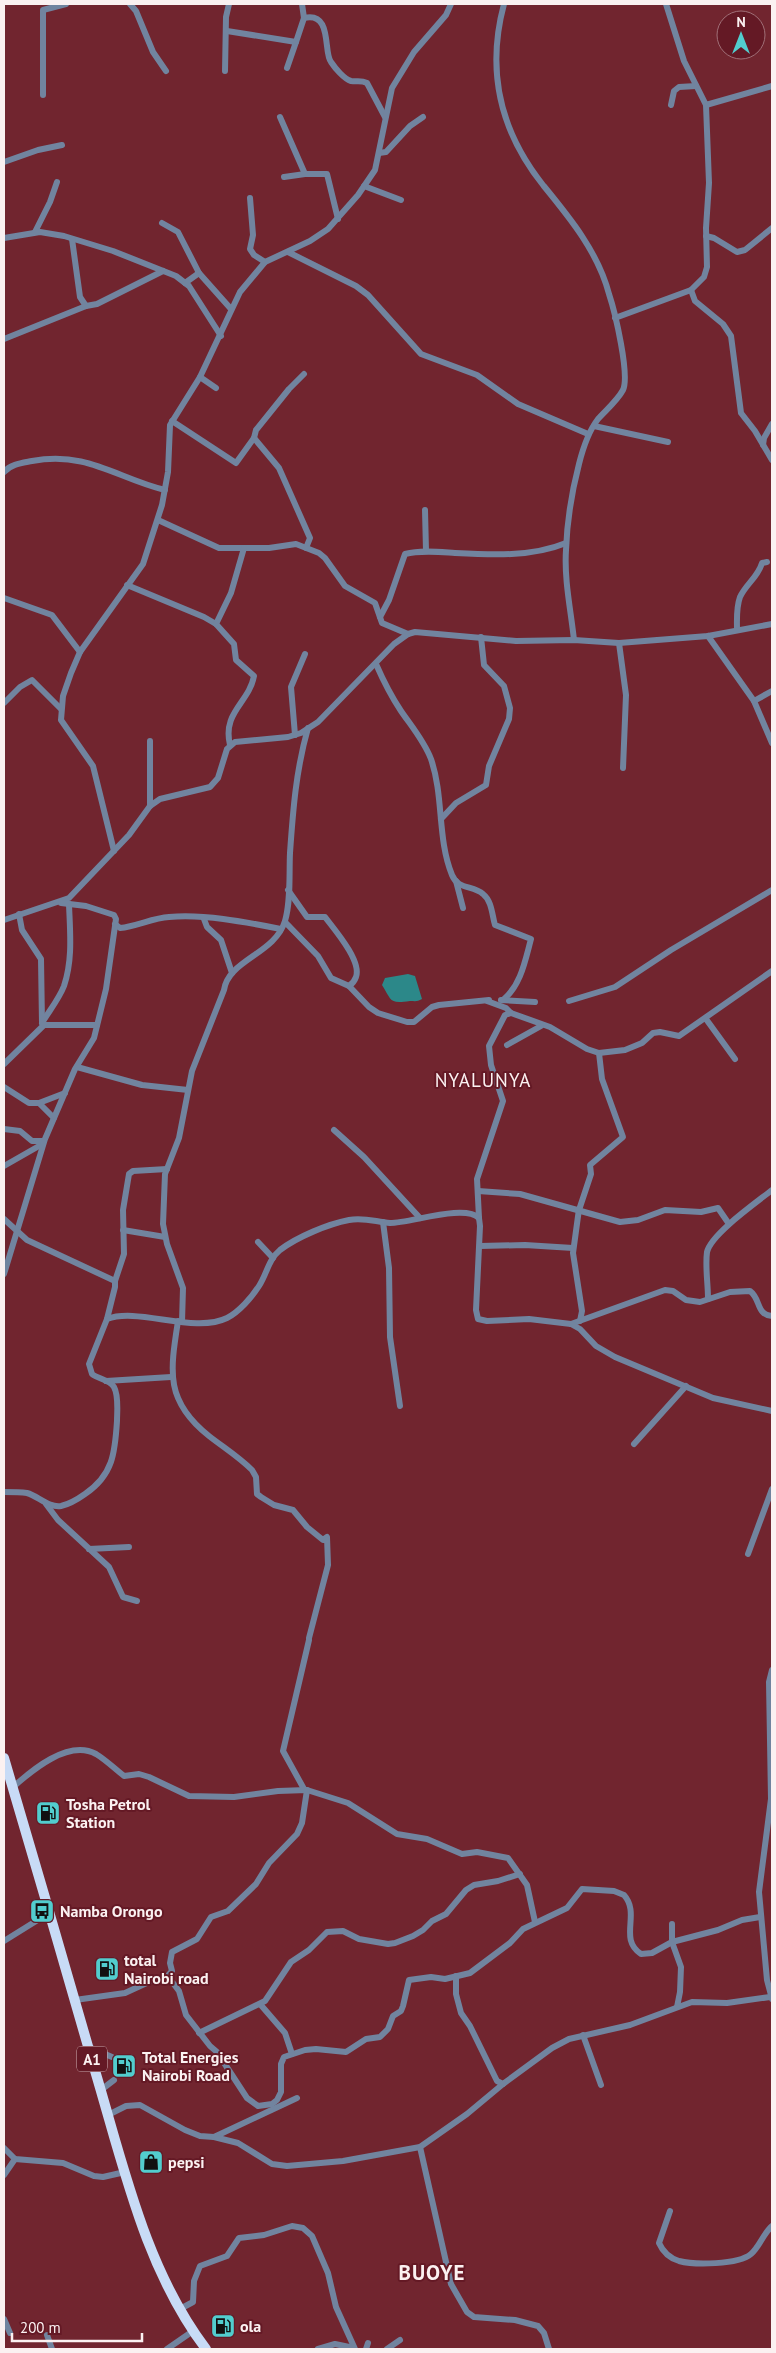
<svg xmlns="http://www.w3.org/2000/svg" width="776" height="2353" font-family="'PT Sans',sans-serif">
<rect width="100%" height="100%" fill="#71252f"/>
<!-- water -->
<path fill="#2c8889" d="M408,974l7,2 7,23c-5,3 -7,2 -12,2 -21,3 -18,0 -28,-16l3,-7z"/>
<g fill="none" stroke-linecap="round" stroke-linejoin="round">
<!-- minor -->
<g stroke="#71849f" stroke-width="6">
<polyline points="130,4 136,11 153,52 166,71"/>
<polyline points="302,4 304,18"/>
<path d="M504,4c-18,67 -4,127 39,181 27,33 55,67 66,109 6,18 21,81 14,96 -6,11 -17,20 -25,29 -10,13 -15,29 -19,45 -7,27 -12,58 -13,86 -2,30 5,61 8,90"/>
<polyline points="666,4 684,61 706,105 772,86"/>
<polyline points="227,31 296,42 287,68"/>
<path d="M296,42l8,-24c29,-7 19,35 27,44 4,6 13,17 20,19 6,1 10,-1 16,2l18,34"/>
<polyline points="225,71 226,17 229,4"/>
<polyline points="43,95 43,10 66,4"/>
<polyline points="671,105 674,91 679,87 696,86"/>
<polyline points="280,117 305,174"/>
<polyline points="379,153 386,152 410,126 423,117"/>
<polyline points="4,162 38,150 62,145"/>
<polyline points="284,177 305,174 327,174 338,219"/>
<polyline points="364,186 401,200"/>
<polyline points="250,198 253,235 250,249 254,255 265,262"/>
<polyline points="162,223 178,232 199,273 231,309"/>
<polyline points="35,232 50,202 57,182"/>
<polyline points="706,236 714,238 737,252 745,250 772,228"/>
<polyline points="4,238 40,232 64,236 113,251 176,276 189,286 221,336"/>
<polyline points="72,239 80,297 86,306"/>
<polyline points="288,252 356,286 368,295 421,354 477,375 518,404 588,434"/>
<polyline points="185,283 199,273"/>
<polyline points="691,290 695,301 723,324 731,336 741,413 755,431 772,460"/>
<polyline points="615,318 691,290 704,277 707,267 706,228 709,183 706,105"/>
<polyline points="4,339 86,306 97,304 163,271"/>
<polyline points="200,377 216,388"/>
<polyline points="172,421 236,463 254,438 256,430 289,389 304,374"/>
<polyline points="594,426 668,442"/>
<polyline points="254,438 279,468 310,538 306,548"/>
<polyline points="763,445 764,438 772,424"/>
<path d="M4,472c7,-8 18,-9 28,-11 56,-10 84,17 133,29"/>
<polyline points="425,510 426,551"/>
<polyline points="158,520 219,548 269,548 296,544 319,553 325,558 345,586 375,603 382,623 408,634"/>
<polyline points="127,585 204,617 216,624"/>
<polyline points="4,598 52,615 80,652"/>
<path d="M380,617l9,-17 16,-46c16,-4 34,-2 50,-1 37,2 77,4 111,-10"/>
<path d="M737,630c0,-11 -1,-22 3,-33 6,-13 18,-20 22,-34l5,-1"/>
<polyline points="708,636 754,701 772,743"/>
<polyline points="619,643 626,695 623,768"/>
<path d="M376,664c7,16 15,32 25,47 11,16 23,30 30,48 13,38 6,79 21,116 6,15 21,10 31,19 9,7 9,21 12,31l36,14c-6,22 -10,46 -28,61"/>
<polyline points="754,701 772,691"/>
<polyline points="4,703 20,687 32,680 61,709"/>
<polyline points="295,735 291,687 305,654"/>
<path d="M230,745c-8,-33 19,-42 24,-69l-18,-16 -2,-16 -18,-20 15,-31 13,-45"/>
<polyline points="150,806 150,741"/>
<polyline points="441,819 456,803 486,785 489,766 509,719 510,708 504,686 484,665 481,637"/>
<polyline points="114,851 93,766 61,720 63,696 71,673 80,652 143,564 162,505 168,472 170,425 200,377 240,292 265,262 310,241 328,229 358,195 375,170 392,88 414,52 446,15 451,4"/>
<polyline points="456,881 463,908"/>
<path d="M288,890l19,27h18c9,12 37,44 31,60 -1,3 -4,7 -7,9"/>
<polyline points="19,914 22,930 41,959 42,1023 44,1025 97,1025"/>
<polyline points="204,919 207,927 221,940 232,973"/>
<polyline points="4,920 69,898 129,835 150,806 160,799 210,787 218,778 227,749 235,742 288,737 301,733 318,722 394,644 408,634 415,632 516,641 574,640 619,643 708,636 772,624"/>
<polyline points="285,922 318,956 331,978 349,986 369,1007 378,1013 407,1022 414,1022 432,1007 439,1005 489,1000"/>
<path d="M115,924l5,4c17,-2 33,-10 49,-11 37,-3 76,5 112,12"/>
<polyline points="501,1000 535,1002"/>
<polyline points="487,1001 506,1008 511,1013 550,1027 587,1049 599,1053 625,1050 642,1043 653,1033 660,1032 679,1036 772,971"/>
<polyline points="569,1001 615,987 671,950 772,890"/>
<polyline points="706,1019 735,1059"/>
<path d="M42,1023c7,-12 17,-24 22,-37 9,-27 6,-54 5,-82"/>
<polyline points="507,1045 541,1026"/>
<polyline points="4,1064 44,1025"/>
<polyline points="77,1067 142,1085 188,1090"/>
<polyline points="4,1087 29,1103 39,1103 54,1118"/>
<polyline points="39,1103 65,1093"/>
<polyline points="4,1129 20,1131 32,1141 44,1141 39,1146 4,1166"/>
<polyline points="334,1130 364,1157 420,1218"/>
<polyline points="478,1191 520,1194 620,1222 638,1220 665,1210 701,1212 718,1208 729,1224"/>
<polyline points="579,1209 573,1253 582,1311 580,1321"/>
<polyline points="579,1210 591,1174 590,1165 623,1137 602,1079 599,1053"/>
<polyline points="479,1218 477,1179 503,1101 491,1065 489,1046 505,1015 511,1013"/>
<polyline points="4,1219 27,1240 115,1281 115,1287 107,1319"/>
<polyline points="383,1222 389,1268 390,1337 400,1406"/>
<polyline points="123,1230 165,1237"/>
<polyline points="258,1242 273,1258"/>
<polyline points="480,1246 525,1245 573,1248"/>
<polyline points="4,1274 45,1139 75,1069 94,1038 106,989 116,919 114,915 86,906 61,903"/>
<polyline points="115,1281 124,1254 123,1210 129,1174 133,1171 167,1169"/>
<path d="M708,1299c0,-16 -3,-32 -1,-47 4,-18 50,-50 65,-62"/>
<path d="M178,1321c-8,51 -13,80 31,115 14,11 30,21 43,34l4,7 1,17 4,3 13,8 19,5 14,17 16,13 4,-3 1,28 -19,73"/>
<path d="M182,1322l1,-34 -16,-44 -4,-20 2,-50 14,-36 13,-67 32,-81c4,-30 51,-36 61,-69 6,-20 4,-47 5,-68 3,-43 6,-83 18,-125"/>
<path d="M571,1324l94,-34 8,1 13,9 14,2 30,-10 20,-1c11,8 6,24 22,25"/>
<polyline points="106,1381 171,1377"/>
<polyline points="634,1444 686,1386"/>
<path d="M4,1492c7,0 16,0 23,1 11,3 22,15 34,13 9,-2 17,-7 24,-12 28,-19 30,-41 32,-73 0,-9 2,-25 -3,-34 -4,-7 -16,-8 -22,-13l-3,-10 18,-45c31,-12 87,15 120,-1 12,-6 25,-21 32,-32 8,-12 9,-26 21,-36 17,-13 48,-26 69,-30 15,-3 27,2 41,3 21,0 74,-19 89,-5l1,8 -4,84 2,9 9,2 42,-2 42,5 9,5 16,17 19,11 98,41 59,13"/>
<polyline points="46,1504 58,1520 109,1567 123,1597 137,1601"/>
<polyline points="89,1549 129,1547"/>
<polyline points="748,1554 772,1489"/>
<path d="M12,1788c19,-17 56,-49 84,-34 10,6 19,15 28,22l15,-2 10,3 40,19 45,1 44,-6 29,-1 41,13 49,31 30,5 35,15 15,-2 31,6 19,27 8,37"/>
<polyline points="304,1789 283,1751 309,1640"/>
<polyline points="672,1924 672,1942 681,1967 680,1992 677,2007"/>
<polyline points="4,1941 49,1913"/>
<polyline points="456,1976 456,1994 461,2013 470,2026 497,2081 503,2084 552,2048 569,2039 630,2025 692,2002 727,2003 770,1997"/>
<polyline points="165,1979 172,1971 170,1963 172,1952 197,1939 211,1917 228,1911 256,1884 269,1863 297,1834 302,1823 307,1790"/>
<polyline points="772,1999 767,1980 759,1892 771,1799 769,1682 772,1670"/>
<path d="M75,2000l50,-7 26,-12 14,-2 8,4 6,8 7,24 24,31 7,6 30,46 11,8 14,-2 5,-4 4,-8v-28l3,-7 21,-7 11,-1 30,3 20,-13 14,-2 8,-8 5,-13 8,-5 2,-5 6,-26 22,-3 14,2 25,-6 40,-30 13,-14 44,-21 15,-19 32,2 10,4c17,19 -6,44 17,59l11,-1 20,-11 46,-12 24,-10 18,-3"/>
<polyline points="260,2004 285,2033 292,2054"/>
<polyline points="199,2033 265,2001 291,1962 309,1950 327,1932 343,1931 359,1939 388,1944 395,1943 413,1936 423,1930 432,1921 446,1914 466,1890 474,1885 498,1881 520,1874"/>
<polyline points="583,2035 601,2085"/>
<polyline points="89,2047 112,2057"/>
<polyline points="101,2090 114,2080"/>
<polyline points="108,2115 126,2106 140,2105 185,2130 200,2136 214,2137 297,2098"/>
<polyline points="214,2137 238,2143 272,2164 287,2166 343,2161 420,2147 467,2114 503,2084"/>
<polyline points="420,2147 451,2284 467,2312 474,2317 515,2320 538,2326 544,2333 549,2349"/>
<polyline points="4,2148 15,2159 63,2163 94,2176 103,2177 125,2172"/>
<polyline points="4,2175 15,2159"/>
<path d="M670,2211l-11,32c4,9 10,15 20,18 15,4 59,4 72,-7 9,-8 12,-20 21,-28"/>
<polyline points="180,2309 193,2302 194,2281 200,2266 227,2256 239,2238 264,2235 292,2226 303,2228 312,2236 328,2273 336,2307 355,2349"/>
<polyline points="4,2319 10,2333"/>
<polyline points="47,2335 52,2349"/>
<polyline points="167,2349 193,2331"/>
<polyline points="318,2349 335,2344 354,2348"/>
<polyline points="366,2349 368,2343"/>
<polyline points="387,2349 400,2340"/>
</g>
<!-- highway -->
<path stroke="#c8dbf6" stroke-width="10" d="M4,1758c31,105 62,211 92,316 28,94 50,196 110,275"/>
</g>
<!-- icons -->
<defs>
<symbol id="fuel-square" viewBox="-11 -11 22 22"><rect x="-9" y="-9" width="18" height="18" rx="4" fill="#52cdce" stroke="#641925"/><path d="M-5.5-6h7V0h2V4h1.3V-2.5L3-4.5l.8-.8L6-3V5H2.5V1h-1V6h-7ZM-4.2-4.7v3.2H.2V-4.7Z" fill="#111"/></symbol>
<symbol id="bus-square" viewBox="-11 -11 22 22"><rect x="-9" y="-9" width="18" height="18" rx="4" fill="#52cdce" stroke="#641925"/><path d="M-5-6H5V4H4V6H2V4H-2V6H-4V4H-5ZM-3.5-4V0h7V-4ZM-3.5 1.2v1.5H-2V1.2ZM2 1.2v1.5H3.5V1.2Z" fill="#111"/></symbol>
<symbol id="shop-square" viewBox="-11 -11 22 22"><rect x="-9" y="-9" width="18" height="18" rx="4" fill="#52cdce" stroke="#641925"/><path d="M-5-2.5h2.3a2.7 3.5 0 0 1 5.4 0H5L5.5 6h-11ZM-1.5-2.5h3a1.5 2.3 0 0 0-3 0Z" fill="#111"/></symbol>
</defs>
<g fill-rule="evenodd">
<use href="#fuel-square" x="34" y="1799" width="28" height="28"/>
<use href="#bus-square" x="28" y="1897" width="28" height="28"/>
<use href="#fuel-square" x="93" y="1955" width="28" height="28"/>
<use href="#fuel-square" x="110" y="2052" width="28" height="28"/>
<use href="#shop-square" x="137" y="2148" width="28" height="28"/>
<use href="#fuel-square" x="209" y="2312" width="28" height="28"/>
</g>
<g text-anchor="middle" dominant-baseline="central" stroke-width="4" stroke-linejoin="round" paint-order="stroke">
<!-- shield labels -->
<rect fill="#641925" stroke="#ceb0b4" stroke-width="1" x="77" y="2046.5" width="30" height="25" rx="4"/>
<g font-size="15" font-weight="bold" fill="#fbf1f1">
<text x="92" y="2059">A1</text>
</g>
<!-- poi labels -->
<g font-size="16" font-weight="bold" fill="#fbf1f1" stroke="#641925" text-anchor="start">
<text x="66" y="1804">Tosha Petrol<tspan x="66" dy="18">Station</tspan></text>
<text x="60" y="1911">Namba Orongo</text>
<text x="124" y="1960">total<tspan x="124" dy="18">Nairobi road</tspan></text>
<text x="142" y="2057">Total Energies<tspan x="142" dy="18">Nairobi Road</tspan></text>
<text x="168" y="2162">pepsi</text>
<text x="240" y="2326">ola</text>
</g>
<!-- quarter labels -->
<g font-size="19" letter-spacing="1" fill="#fbf1f1" stroke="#641925">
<text x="483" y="1080">NYALUNYA</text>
</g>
<!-- district labels -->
<g font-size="21" font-weight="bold" letter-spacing="1" fill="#fbf1f1" stroke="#641925">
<text x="432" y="2272">BUOYE</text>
</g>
</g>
<!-- border -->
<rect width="776" height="2353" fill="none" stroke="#fbf1f1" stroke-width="10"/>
<!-- north arrow -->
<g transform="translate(741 35)"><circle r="24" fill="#641925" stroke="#a06f77"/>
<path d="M0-4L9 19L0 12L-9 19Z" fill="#52cdce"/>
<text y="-8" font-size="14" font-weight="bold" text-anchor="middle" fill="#fbf1f1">N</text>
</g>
<!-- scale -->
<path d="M12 2333v8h130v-8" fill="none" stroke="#fbf1f1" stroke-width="2.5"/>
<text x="20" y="2333" font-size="15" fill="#fbf1f1" stroke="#641925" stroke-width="4" paint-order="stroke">200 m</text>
</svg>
